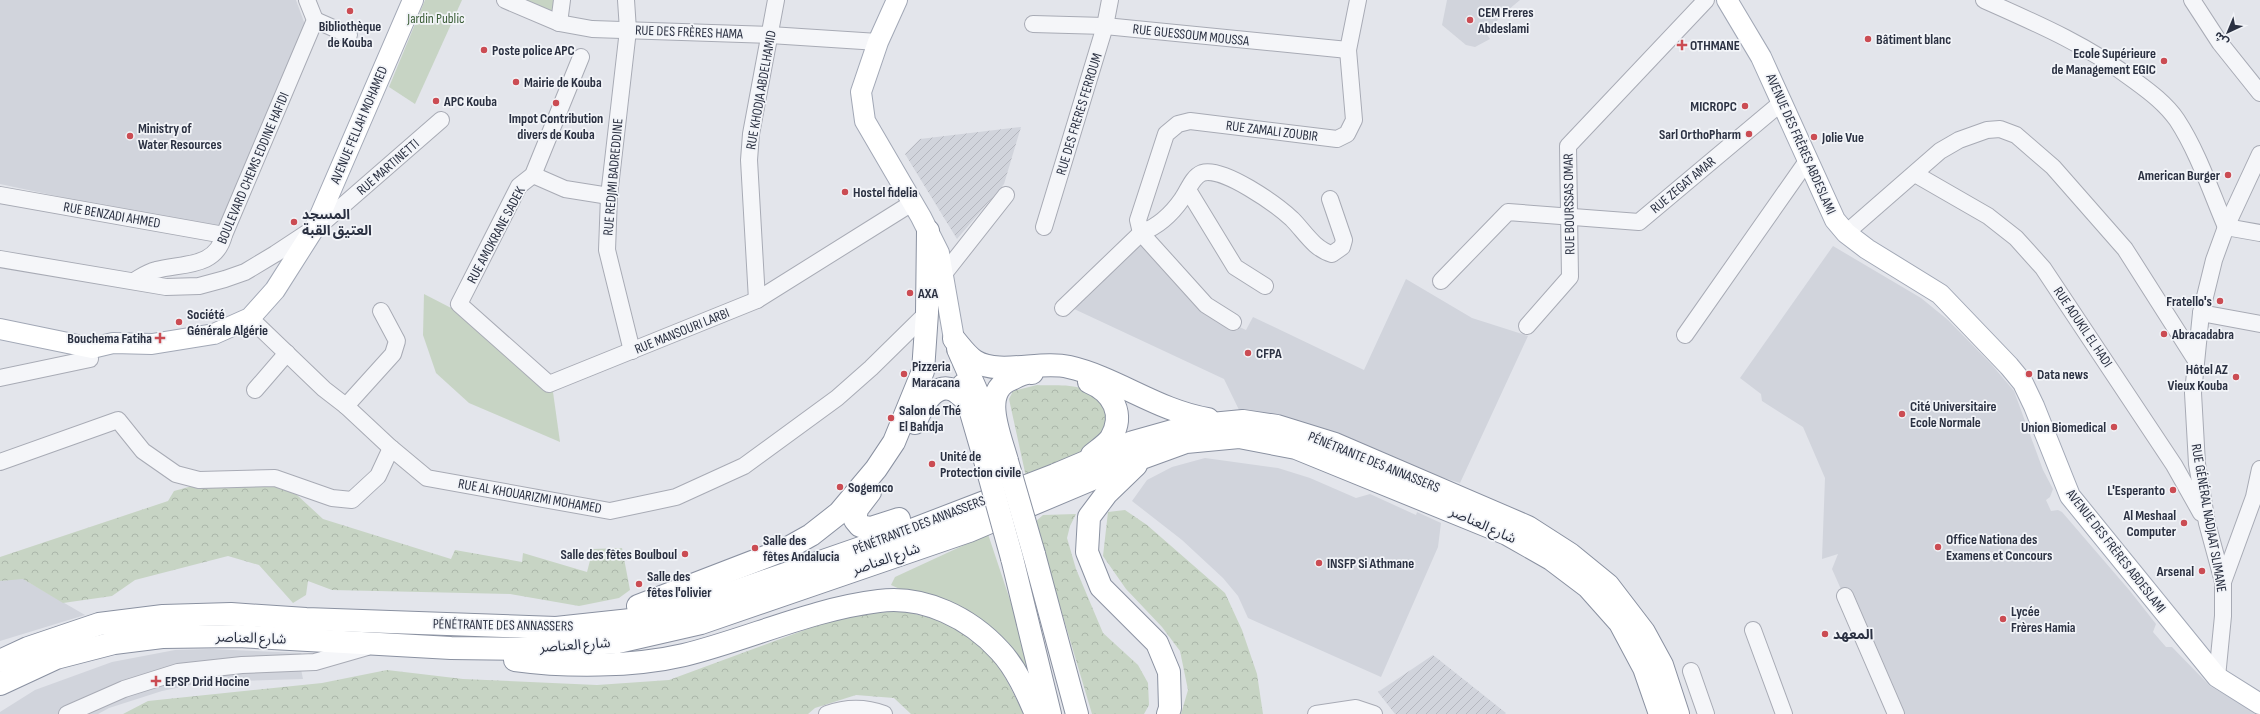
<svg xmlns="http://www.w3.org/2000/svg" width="2260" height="714" font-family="'Sofia Sans Condensed','Noto Sans Arabic',sans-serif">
<defs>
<pattern id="industrial-furrows" width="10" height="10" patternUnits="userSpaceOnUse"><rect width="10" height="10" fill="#d1d4dc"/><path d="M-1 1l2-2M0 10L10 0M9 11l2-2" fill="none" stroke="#b4b6be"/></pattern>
<pattern id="forest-crowns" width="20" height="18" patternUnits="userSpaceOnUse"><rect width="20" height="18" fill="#c7d4c4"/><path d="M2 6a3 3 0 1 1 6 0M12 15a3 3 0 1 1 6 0" fill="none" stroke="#abb6aa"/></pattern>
</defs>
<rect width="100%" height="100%" fill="#e3e5eb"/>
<!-- built -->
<g fill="#d1d4dc">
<polygon points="0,0 296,0 307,30 220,231 0,184"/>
<polygon points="1447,0 1520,0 1502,15 1486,33 1490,39 1475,47 1466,45 1442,25"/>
<polygon points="1143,241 1207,312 1246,330 1253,317 1364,370 1406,279 1472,318 1528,336 1460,483 1241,414 1224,379 1072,308"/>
<polygon points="1833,246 1921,298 1948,320 1992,365 2014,391 2043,470 2053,489 2050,497 2046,500 2051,511 2058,510 2062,512 2130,591 2156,624 2153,632 2166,647 2172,647 2210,686 2258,714 1902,714 1852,614 1832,569 1838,554 1822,559 1825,478 1803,427 1762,401 1761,394 1740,378"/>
<polygon points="1205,458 1278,468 1310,478 1356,498 1370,494 1416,515 1417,512 1441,523 1438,547 1381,677 1248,618 1238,596 1223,578 1182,540 1132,501 1147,480 1172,467"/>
<polygon points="0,579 23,579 85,615 0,641"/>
<polygon points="210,649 301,653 305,660 301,669 303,679 205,682 162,691 109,708 98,714 0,714 0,712 35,690 112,662 175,650"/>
</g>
<!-- industrial -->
<g fill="url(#industrial-furrows)">
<polygon points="1021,127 1004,184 957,239 905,154 920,139"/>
<polygon points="1433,655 1506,713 1505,714 1395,714 1378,692"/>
</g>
<!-- green -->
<g fill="#c7d4c4">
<polygon points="425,0 462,0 415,104 389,87"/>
<polygon points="521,0 557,0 555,14"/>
<polygon points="424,294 455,310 553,392 560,442 469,403 436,373 423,335"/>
<polygon points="988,534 1040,690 915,596 891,585 895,577"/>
</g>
<!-- forest -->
<g fill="url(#forest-crowns)">
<path d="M1037,385c13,1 30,-1 43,3 30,9 35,44 8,61 -18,12 -42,19 -62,28l-17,-78 4,-8z"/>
<polygon points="221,478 290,481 297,495 323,519 451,559 455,550 522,562 523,553 587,572 593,549 622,548 630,590 619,598 579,606 510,594 332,590 308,581 306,595 293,603 259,565 228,556 135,580 112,596 63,603 23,579 0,581 0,557 168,501 174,491"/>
<polygon points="1125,510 1147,525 1225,593 1242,630 1257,674 1263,714 1181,714 1188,690 1180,651 1162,627 1126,589 1103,556 1108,512"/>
<polygon points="1076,514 1070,526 1067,538 1076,569 1103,633 1138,665 1148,683 1149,705 1144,714 1092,714 1035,522 1043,515"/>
<polygon points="903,611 958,625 995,658 1024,714 911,714 894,698 856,695 815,708 808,714 123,714 148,701 322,683 387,670 463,679 597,685 669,680 845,615"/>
</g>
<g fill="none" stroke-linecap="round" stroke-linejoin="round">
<defs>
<g id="minor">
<polyline points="505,0 559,23 592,29 770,35 878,42"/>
<polyline points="626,0 628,30 609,196 607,250 632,351"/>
<path d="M1984,0c54,24 103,45 151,81 15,11 31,23 42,39 21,32 34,72 49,107"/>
<polyline points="2192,0 2220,43 2260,93"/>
<polyline points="315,20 349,35"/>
<polyline points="559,23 562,0"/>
<polyline points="1033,24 1105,26 1348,50"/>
<polyline points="581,57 533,175 519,186 459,304 549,384 757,300 912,203"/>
<polyline points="1915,174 1988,216 2016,238 2043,268 2174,465 2201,513"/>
<polyline points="533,175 565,189 609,196"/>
<polyline points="1188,190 1235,267 1265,286"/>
<polyline points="0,195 224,235"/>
<path d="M1330,199l14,41 -2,7 -10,7c-18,-5 -27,-22 -40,-35 -15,-14 -69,-53 -90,-46 -10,4 -14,18 -20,26 -11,16 -23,27 -41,34l-3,-13 28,-86 12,-10 12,-3 147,18 10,-5 7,-14 -6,-70 10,-50"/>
<polyline points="1044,227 1105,26 1110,0"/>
<polyline points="2226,227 2260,233"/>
<polyline points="1846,233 1940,151 1959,140 1987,130 2000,129 2016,135 2053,167 2125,249 2195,359"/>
<polyline points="0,259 166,287 199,286 225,279 245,272 275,254 325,221 441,120"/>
<polyline points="943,275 1006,195"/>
<path d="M134,281c7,-4 13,-9 22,-11 27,-7 60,-2 68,-35l91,-215 -8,-20"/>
<polyline points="1441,281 1508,212 1639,222 1781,103"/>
<polyline points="757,300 749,160 751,134 776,0"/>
<polyline points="1063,308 1141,233 1206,305 1233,322"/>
<polyline points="2201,313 2260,324"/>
<polyline points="250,318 324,389 346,406 391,448 427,478 610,511 676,497 744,466 837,398 871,368 927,313"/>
<polyline points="1527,326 1570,277 1568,146 1706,0"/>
<polyline points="1685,335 1807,161"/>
<polyline points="0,378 90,359"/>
<polyline points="255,390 287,353"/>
<polyline points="346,406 393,354 397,341 381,311"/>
<polyline points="0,462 118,420 143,451 176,474 199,480 275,478 332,498 352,500 378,476 391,448"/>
<polyline points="2223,582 2254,497 2260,469"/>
<polyline points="1845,596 1896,714"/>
<polyline points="1753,630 1784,714"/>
<polyline points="1691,671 1706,714"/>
<polyline points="2217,677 2223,616 2223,582 2207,523 2197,464 2193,393 2201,313 2214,260 2226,227 2260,154"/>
<polyline points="67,714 124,689 178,672 242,665 315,662 367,647"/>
<path d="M827,714c20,-7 38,-7 57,0"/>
<polyline points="1316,714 1356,708 1374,714"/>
</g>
<g id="major">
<polyline points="897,0 878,42 861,92 865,121 921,217 939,253 954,339"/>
<polyline points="1727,0 1761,57 1835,220 1846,233 1867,249 1940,294 2009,366 2023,383 2034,406 2070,496 2217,677 2260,704"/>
<polyline points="0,329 92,348 113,343 152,344 214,334 250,318 275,290 315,227 413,0"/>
</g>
<g id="highway">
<path d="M954,339c6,7 13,17 21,22 24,15 66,-1 94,6 48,11 89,44 139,52"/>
<polyline points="958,349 988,417"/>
<path d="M1089,382c24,10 36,32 22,56 -4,6 -13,12 -19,17"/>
<polyline points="963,385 986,464"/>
<path d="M915,423c6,-13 18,-42 38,-33 5,2 9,7 13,10"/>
<path d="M1007,461c-6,-24 -28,-70 5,-82 6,-3 13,-7 20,-6"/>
<polyline points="1136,465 1107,493 1089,517 1087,552 1101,587 1157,643 1169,672 1170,708 1168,714"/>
<polyline points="870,492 857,509 855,520 860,526 871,528 899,519"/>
<polyline points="1034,554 1077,714"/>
<polyline points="1012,558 1050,714"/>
<polyline points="638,606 786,549 811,535 839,513 876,469 894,442 923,371 927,313 928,231"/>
<path d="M515,660c51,7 118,7 169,-5 65,-16 128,-46 195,-54 45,-6 91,17 121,50 16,17 27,42 36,63"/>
<polyline points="0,661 28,648 99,624 163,616 231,614 306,619 556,628 640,619 702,603 904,533 1055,475 1133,442 1190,426 1243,421 1277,426 1335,444 1528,527 1570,554 1608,585 1644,632 1662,665 1678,714"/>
<polyline points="0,684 56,658 114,643 162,637 238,636 451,648 519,649 618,642 701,623 969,531 1142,458 1186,442 1239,437 1296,448 1507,534 1551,559 1588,587 1620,623 1644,668 1660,714"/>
</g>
</defs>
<!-- minor casing -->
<use href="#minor" stroke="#a8abb5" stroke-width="18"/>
<!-- major casing -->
<use href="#major" stroke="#a2a8b6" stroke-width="22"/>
<!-- highway casing -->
<use href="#highway" stroke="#8a91a1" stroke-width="24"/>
<!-- minor -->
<use href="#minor" stroke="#f5f6f9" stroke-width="16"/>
<!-- major -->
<use href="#major" stroke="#fff" stroke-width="20"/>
<!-- highway -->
<use href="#highway" stroke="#fff" stroke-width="22"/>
<defs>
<g id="highway-bridge">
<polyline points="1007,461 1034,554"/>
<polyline points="986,464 1012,558"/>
</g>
</defs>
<!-- highway-bridge casing -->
<use href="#highway-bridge" stroke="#8a91a1" stroke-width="24" stroke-linecap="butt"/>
<!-- highway-bridge -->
<use href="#highway-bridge" stroke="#fff" stroke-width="22"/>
</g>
<!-- markers -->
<g fill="#cb4c53" stroke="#f2f4f8" stroke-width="1.5">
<circle cx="350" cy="11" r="4"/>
<circle cx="1470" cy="20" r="4"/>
<circle cx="1868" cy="39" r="4"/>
<path d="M1680 39h4v4h4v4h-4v4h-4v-4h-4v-4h4z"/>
<circle cx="484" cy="50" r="4"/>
<circle cx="2164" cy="61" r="4"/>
<circle cx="516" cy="82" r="4"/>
<circle cx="436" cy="101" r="4"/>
<circle cx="556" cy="103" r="4"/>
<circle cx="1745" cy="106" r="4"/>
<circle cx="1749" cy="134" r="4"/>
<circle cx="130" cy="136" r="4"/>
<circle cx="1814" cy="137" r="4"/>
<circle cx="2228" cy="175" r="4"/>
<circle cx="845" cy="192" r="4"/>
<circle cx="294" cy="222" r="4"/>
<circle cx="910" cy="293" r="4"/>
<circle cx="2220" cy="301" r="4"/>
<circle cx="179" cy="322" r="4"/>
<circle cx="2164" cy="334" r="4"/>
<path d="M158 332h4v4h4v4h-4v4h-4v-4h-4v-4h4z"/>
<circle cx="1248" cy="353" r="4"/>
<circle cx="904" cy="374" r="4"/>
<circle cx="2029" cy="374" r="4"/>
<circle cx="2236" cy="377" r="4"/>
<circle cx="1902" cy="414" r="4"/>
<circle cx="891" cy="418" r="4"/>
<circle cx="2114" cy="427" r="4"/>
<circle cx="932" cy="464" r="4"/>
<circle cx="840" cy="487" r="4"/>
<circle cx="2173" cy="490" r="4"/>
<circle cx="2184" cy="523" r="4"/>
<circle cx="1938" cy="547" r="4"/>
<circle cx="755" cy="548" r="4"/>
<circle cx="685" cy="554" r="4"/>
<circle cx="1319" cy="563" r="4"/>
<circle cx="2202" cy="571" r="4"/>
<circle cx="639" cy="584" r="4"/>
<circle cx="2003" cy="619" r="4"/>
<circle cx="1825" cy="634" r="4"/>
<path d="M154 675h4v4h4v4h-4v4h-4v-4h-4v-4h4z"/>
</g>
<g text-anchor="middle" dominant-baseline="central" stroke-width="3.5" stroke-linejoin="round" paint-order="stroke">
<!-- poi labels -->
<g font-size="14" font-weight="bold" fill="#2b3142" stroke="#f2f4f8" text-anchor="start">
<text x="1478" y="12">CEM Freres<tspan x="1478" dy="16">Abdeslami</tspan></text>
<text x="350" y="26" text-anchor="middle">Bibliothèque<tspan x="350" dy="16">de Kouba</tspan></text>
<text x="1876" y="39">Bâtiment blanc</text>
<text x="1690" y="45">OTHMANE</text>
<text x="492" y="50">Poste police APC</text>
<text x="2156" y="53" text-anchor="end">Ecole Supérieure<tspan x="2156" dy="16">de Management EGIC</tspan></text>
<text x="524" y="82">Mairie de Kouba</text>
<text x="444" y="101">APC Kouba</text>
<text x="1737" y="106" text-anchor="end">MICROPC</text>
<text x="556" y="118" text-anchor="middle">Impot Contribution<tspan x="556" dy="16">divers de Kouba</tspan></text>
<text x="138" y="128">Ministry of<tspan x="138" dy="16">Water Resources</tspan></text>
<text x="1741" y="134" text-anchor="end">Sarl OrthoPharm</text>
<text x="1822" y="137">Jolie Vue</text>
<text x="2220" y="175" text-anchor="end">American Burger</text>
<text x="853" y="192">Hostel fidelia</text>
<text x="302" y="214">المسجد<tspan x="302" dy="16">العتيق القبة</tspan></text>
<text x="918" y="293">AXA</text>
<text x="2212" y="301" text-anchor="end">Fratello's</text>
<text x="187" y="314">Société<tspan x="187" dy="16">Générale Algérie</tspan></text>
<text x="2172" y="334">Abracadabra</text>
<text x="152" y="338" text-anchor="end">Bouchema Fatiha</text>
<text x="1256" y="353">CFPA</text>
<text x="912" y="366">Pizzeria<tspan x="912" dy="16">Maracana</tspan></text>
<text x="2228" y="369" text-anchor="end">Hôtel AZ<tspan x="2228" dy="16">Vieux Kouba</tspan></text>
<text x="2037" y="374">Data news</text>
<text x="1910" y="406">Cité Universitaire<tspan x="1910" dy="16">Ecole Normale</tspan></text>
<text x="899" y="410">Salon de Thé<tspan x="899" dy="16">El Bahdja</tspan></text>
<text x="2106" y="427" text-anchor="end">Union Biomedical</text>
<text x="940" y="456">Unité de<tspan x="940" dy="16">Protection civile</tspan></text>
<text x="848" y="487">Sogemco</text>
<text x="2165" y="490" text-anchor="end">L'Esperanto</text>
<text x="2176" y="515" text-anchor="end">Al Meshaal<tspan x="2176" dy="16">Computer</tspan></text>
<text x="1946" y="539">Office Nationa des<tspan x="1946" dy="16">Examens et Concours</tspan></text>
<text x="763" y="540">Salle des<tspan x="763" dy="16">fêtes Andalucia</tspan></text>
<text x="677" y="554" text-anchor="end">Salle des fêtes Boulboul</text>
<text x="1327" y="563">INSFP Si Athmane</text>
<text x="2194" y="571" text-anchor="end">Arsenal</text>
<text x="647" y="576">Salle des<tspan x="647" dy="16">fêtes l'olivier</tspan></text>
<text x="2011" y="611">Lycée<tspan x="2011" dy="16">Frères Hamia</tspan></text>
<text x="1833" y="634">المعهد</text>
<text x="165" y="681">EPSP Drid Hocine</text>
</g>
<!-- park labels -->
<g font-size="14" fill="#3c5e38" stroke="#f2f4f8">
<text x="436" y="18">Jardin Public</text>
</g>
<!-- street labels -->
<g font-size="14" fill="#2b3142" stroke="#f2f4f8">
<text transform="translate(689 32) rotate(2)">RUE DES FRÈRES HAMA</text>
<text transform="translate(1191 35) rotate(6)">RUE GUESSOUM MOUSSA</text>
<text transform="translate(761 90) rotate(-80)">RUE KHODJA ABDELHAMID</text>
<text transform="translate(1079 114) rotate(-73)">RUE DES FRERES FERROUM</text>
<text transform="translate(359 125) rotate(-67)">AVENUE FELLAH MOHAMED</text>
<text transform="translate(1272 131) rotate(7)">RUE ZAMALI ZOUBIR</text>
<text transform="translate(1801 144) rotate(66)">AVENUE DES FRÈRES ABDESLAMI</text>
<text transform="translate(388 167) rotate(-41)">RUE MARTINETTI</text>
<text transform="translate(253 168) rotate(-67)">BOULEVARD CHEMS EDDINE HAFIDI</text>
<text transform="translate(613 177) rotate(-85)">RUE REDJMI BADREDDINE</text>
<text transform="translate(1683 185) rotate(-40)">RUE ZEGAT AMAR</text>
<text transform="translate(1569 204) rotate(-91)">RUE BOURSSAS OMAR</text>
<text transform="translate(112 215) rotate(10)">RUE BENZADI AHMED</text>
<text transform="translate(496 235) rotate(-62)">RUE AMOKRANE SADEK</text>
<text transform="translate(2083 327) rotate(56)">RUE AOUKIL EL HADI</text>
<text transform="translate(682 331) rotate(-22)">RUE MANSOURI LARBI</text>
<text transform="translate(1374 462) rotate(22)">PÉNÉTRANTE DES ANNASSERS</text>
<text transform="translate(530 496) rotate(10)">RUE AL KHOUARIZMI MOHAMED</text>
<text transform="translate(2209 518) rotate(80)">RUE GÉNÉRAL NADJAAT SLIMANE</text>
<text transform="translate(919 525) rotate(-21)">PÉNÉTRANTE DES ANNASSERS</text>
<text transform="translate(1483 525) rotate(24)">شارع العناصر</text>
<text transform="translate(2116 551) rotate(52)">AVENUE DES FRÈRES ABDESLAMI</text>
<text transform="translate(886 559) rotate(-19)">شارع العناصر</text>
<text transform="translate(503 625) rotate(1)">PÉNÉTRANTE DES ANNASSERS</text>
<text transform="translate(251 638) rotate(2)">شارع العناصر</text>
<text transform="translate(575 645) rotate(-4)">شارع العناصر</text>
</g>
</g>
<!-- north arrow -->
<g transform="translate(2228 32) rotate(224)" stroke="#f2f4f8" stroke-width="3" paint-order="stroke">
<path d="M0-3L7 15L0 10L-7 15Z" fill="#2b3142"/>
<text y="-6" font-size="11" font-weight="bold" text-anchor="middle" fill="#2b3142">ش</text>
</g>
</svg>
